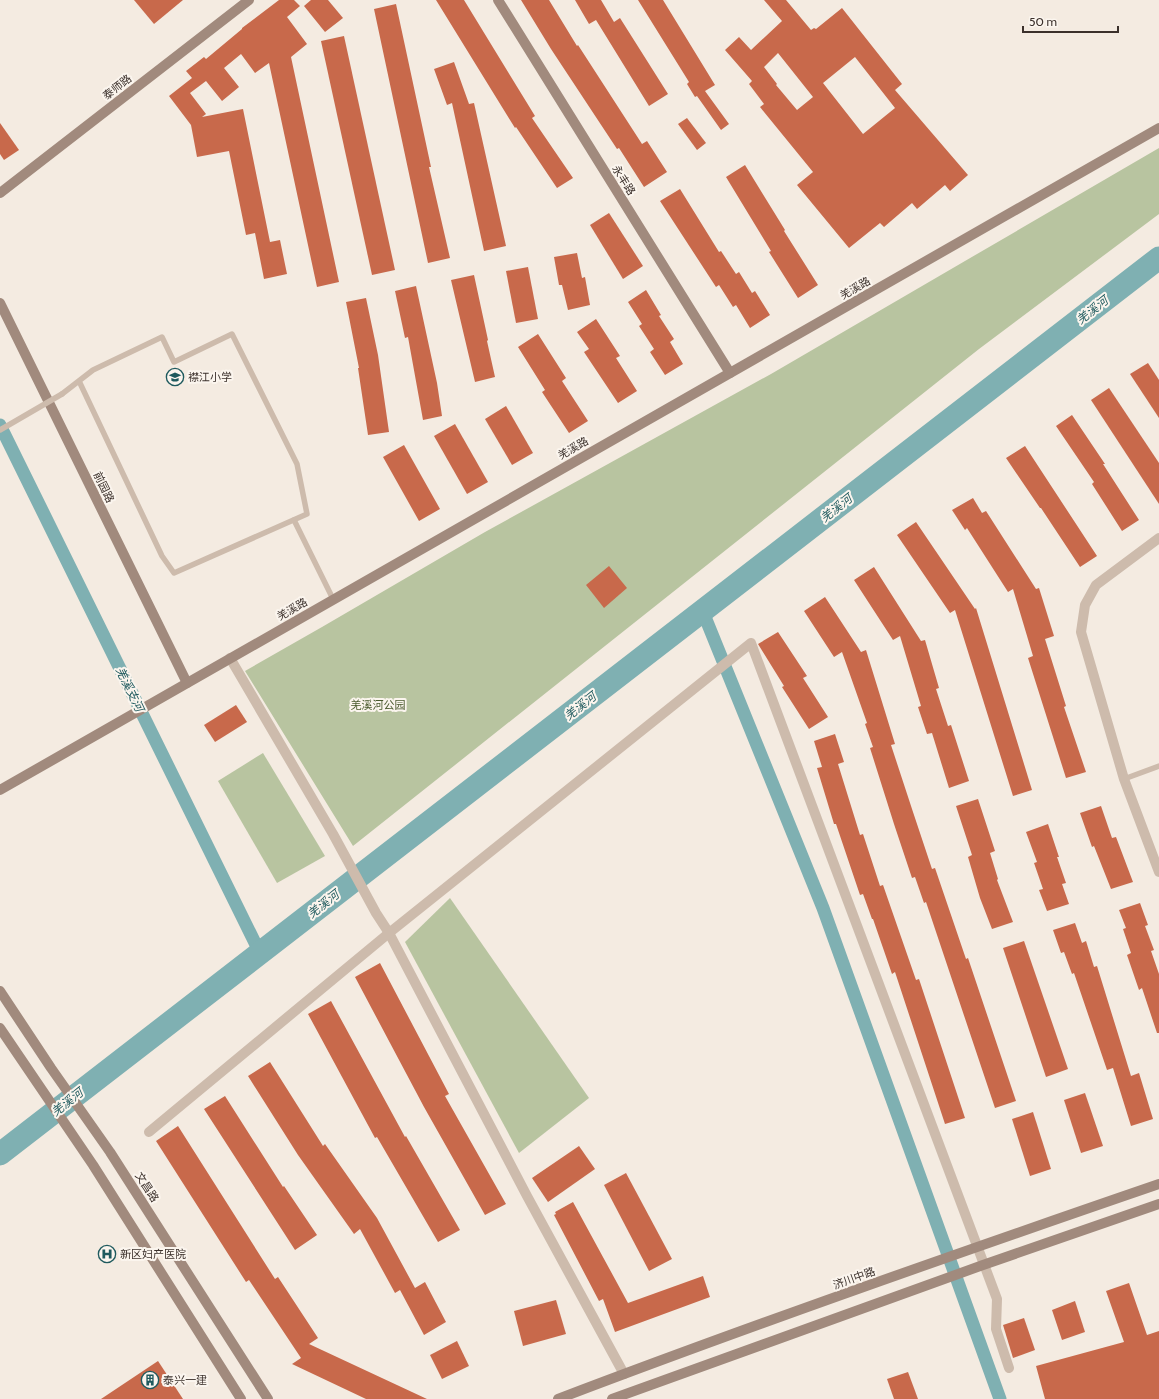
<svg xmlns="http://www.w3.org/2000/svg" width="1159" height="1399" font-family="Cabin,'Noto Sans SC',sans-serif">
<rect width="100%" height="100%" fill="#f4ebe1"/>
<!-- green -->
<g fill="#b8c4a0">
<polygon points="1159,148 1159,214 979,349 353,846 245,671 322,627 485,532 771,374"/>
<polygon points="263,753 325,856 277,883 218,781"/>
<polygon points="450,898 589,1098 519,1153 405,942"/>
</g>
<g fill="none" stroke-linecap="round" stroke-linejoin="round">
<!-- canal -->
<g stroke="#7fb0b2" stroke-width="13">
<polyline points="0,425 260,953"/>
<polyline points="703,612 823,908 1000,1399"/>
</g>
<!-- river -->
<polyline stroke="#7fb0b2" stroke-width="23" points="0,1154 1159,258"/>
</g>
<!-- building -->
<g fill="#c8694b" fill-rule="evenodd">
<polygon points="134,0 183,0 154,24"/>
<polygon points="279,0 294,0 300,6 287,17 307,44 291,57 339,282 317,287 269,63 255,73 241,54 224,68 239,87 222,101 206,81 190,93 206,114 202,117 243,109 270,242 280,240 287,274 264,279 255,233 246,235 229,151 197,157 191,125 169,96 192,78 186,71 204,57 206,59 242,29 242,28"/>
<polygon points="311,0 328,0 343,18 325,32 304,6"/>
<polygon points="436,0 464,0 535,116 532,118 573,178 557,188 516,127 515,128"/>
<polygon points="521,0 549,0 577,46 578,45 642,144 647,141 667,172 644,187 619,148 617,149 551,49"/>
<polygon points="575,0 601,0 614,22 620,18 668,94 649,106 596,20 589,24"/>
<polygon points="638,0 663,0 715,85 705,91 729,124 721,130 697,96 695,97 687,84 689,82"/>
<path d="M764,0h22l25,30 3,-2 2,1 26,-21 60,76 -7,6 73,85 -18,16 -5,-6 -28,24 -5,-6 -28,24 -4,-4 -31,25 -52,-63 16,-13 -53,-65 4,-3 -15,-20 3,-3 -27,-31 14,-13 12,13 31,-29zM778,53l35,44 -16,13 -21,-25 1,-1 -13,-17zM855,57l40,51 -32,26 -40,-51z"/>
<polygon points="396,4 431,167 429,167 450,258 428,263 374,9"/>
<polygon points="344,36 395,270 372,275 321,41"/>
<polygon points="454,62 469,104 474,103 506,246 484,251 452,103 447,105 434,69"/>
<polygon points="687,118 706,143 697,150 678,124"/>
<polygon points="0,123 19,150 4,160 0,154"/>
<polygon points="745,165 785,230 784,231 818,285 798,298 769,252 771,251 726,177"/>
<polygon points="680,189 719,252 721,251 736,274 739,272 752,293 755,291 770,315 750,328 736,305 733,307 719,285 716,287 660,201"/>
<polygon points="609,213 643,266 623,279 590,225"/>
<polygon points="577,253 582,278 585,277 590,305 568,310 562,285 559,285 554,257"/>
<polygon points="528,267 538,319 516,323 506,271"/>
<polygon points="474,275 488,340 487,341 495,377 475,382 451,280"/>
<polygon points="416,286 437,383 442,416 423,420 408,337 405,338 395,291"/>
<polygon points="646,290 661,315 659,316 674,339 670,342 683,364 665,375 650,352 654,349 639,326 642,324 628,302"/>
<polygon points="366,298 378,355 389,432 368,435 358,368 359,368 346,302"/>
<polygon points="596,319 620,356 616,358 637,391 618,403 584,352 589,349 577,332"/>
<polygon points="538,334 566,378 562,381 588,421 569,433 542,392 545,390 518,347"/>
<polygon points="1148,363 1159,380 1159,418 1130,374"/>
<polygon points="1109,388 1159,463 1159,504 1091,400"/>
<polygon points="506,406 533,453 512,465 485,419"/>
<polygon points="1072,415 1105,464 1103,464 1139,520 1122,531 1092,484 1094,482 1056,426"/>
<polygon points="455,424 488,482 467,494 434,436"/>
<polygon points="404,445 440,509 419,521 383,457"/>
<polygon points="1025,446 1097,556 1080,567 1041,508 1040,508 1006,458"/>
<polygon points="973,498 982,513 986,511 1036,589 1039,588 1054,636 1045,639 1066,706 1064,707 1086,772 1066,778 1028,658 1033,656 1013,589 1008,592 967,528 965,530 952,510"/>
<polygon points="916,522 975,609 976,608 1032,790 1013,796 955,610 950,613 897,535"/>
<polygon points="609,566 627,588 604,608 586,585"/>
<polygon points="874,567 921,641 925,640 939,688 936,689 948,726 951,725 969,781 949,788 932,733 927,734 918,707 921,706 900,636 893,640 854,580"/>
<polygon points="825,597 861,652 866,650 895,744 891,745 912,809 932,869 935,868 966,959 968,958 1016,1101 995,1108 926,902 924,903 915,877 912,878 894,824 870,748 873,747 865,724 867,723 842,652 834,657 804,611"/>
<polygon points="778,632 807,676 803,678 828,717 809,729 782,687 784,686 758,644"/>
<polygon points="236,705 247,722 215,742 204,725"/>
<polygon points="835,734 844,762 838,764 860,835 863,834 880,886 883,885 916,980 919,979 965,1118 945,1124 895,972 892,974 873,919 872,919 863,894 860,895 836,824 834,824 817,768 822,767 814,741"/>
<polygon points="978,799 995,851 990,853 998,879 997,880 1013,922 992,929 980,898 968,857 972,855 956,806"/>
<polygon points="1101,806 1112,838 1116,837 1133,882 1111,889 1094,846 1092,847 1080,813"/>
<polygon points="1048,824 1059,857 1057,857 1066,883 1062,884 1069,904 1047,911 1039,890 1043,889 1034,863 1037,862 1026,832"/>
<polygon points="1140,903 1148,925 1145,926 1154,950 1151,951 1159,974 1159,1033 1157,1033 1142,988 1139,990 1127,955 1131,953 1123,929 1126,928 1119,910"/>
<polygon points="1075,923 1082,943 1086,941 1094,967 1097,966 1131,1076 1139,1073 1153,1119 1131,1126 1113,1068 1107,1070 1074,973 1072,974 1064,952 1061,953 1053,930"/>
<polygon points="1024,941 1068,1069 1046,1077 1003,948"/>
<polygon points="380,963 449,1094 445,1096 506,1204 485,1215 424,1107 355,977"/>
<polygon points="331,1001 405,1137 406,1136 460,1230 438,1242 377,1137 375,1138 308,1014"/>
<polygon points="270,1062 323,1146 325,1144 377,1218 415,1288 425,1282 446,1322 424,1335 400,1290 395,1293 360,1229 354,1234 298,1155 248,1076"/>
<polygon points="1085,1093 1103,1146 1081,1153 1064,1100"/>
<polygon points="225,1096 283,1187 284,1186 317,1235 295,1250 204,1109"/>
<polygon points="1033,1112 1051,1169 1030,1176 1012,1119"/>
<polygon points="178,1126 275,1279 278,1277 318,1338 309,1344 427,1399 366,1399 292,1364 301,1358 249,1280 246,1282 156,1141"/>
<polygon points="579,1146 595,1169 548,1202 532,1178"/>
<polygon points="626,1173 672,1259 649,1271 604,1185"/>
<polygon points="573,1202 628,1303 703,1276 710,1297 615,1332 603,1299 599,1301 554,1215 556,1214 555,1212"/>
<polygon points="1129,1283 1147,1335 1159,1331 1159,1399 1045,1399 1036,1366 1124,1342 1106,1291"/>
<polygon points="556,1300 566,1334 523,1346 514,1311"/>
<polygon points="1075,1301 1085,1332 1062,1340 1052,1310"/>
<polygon points="1024,1318 1035,1350 1013,1358 1003,1325"/>
<polygon points="457,1341 469,1366 442,1379 430,1355"/>
<polygon points="158,1361 183,1399 101,1399"/>
<polygon points="908,1372 918,1399 894,1399 887,1379"/>
</g>
<g fill="none" stroke-linecap="round" stroke-linejoin="round">
<!-- lane -->
<g stroke="#cdbbac" stroke-width="5.5">
<polyline points="62,394 93,370 162,337 174,362 232,334 297,464 307,514 174,573 162,556 79,381"/>
<polyline points="294,520 333,599"/>
<polyline points="1124,779 1159,766"/>
</g>
<!-- street -->
<g stroke="#cdbbac" stroke-width="10">
<polyline points="1159,538 1096,585 1085,605 1081,632 1124,779 1159,872"/>
<polyline points="230,658 333,834 376,913 389,933 527,1196 624,1374"/>
<polyline points="149,1132 389,933 751,643 997,1299 996,1329 1009,1368"/>
</g>
<!-- secondary -->
<g stroke="#a18a7d" stroke-width="10">
<polyline points="498,0 730,373"/>
<polyline points="0,193 249,0"/>
<polyline points="0,303 187,683"/>
<polyline points="0,790 1159,128"/>
<polyline points="0,991 51,1068 110,1152 268,1399"/>
<polyline points="0,1028 93,1165 241,1399"/>
<path d="M558,1399c199,-76 400,-146 601,-215"/>
<polyline points="612,1399 983,1265 1159,1204"/>
</g>
<!-- lane-bridge -->
<polyline stroke="#cdbbac" stroke-width="5.5" points="0,430 62,394"/>
</g>
<!-- icons -->
<defs>
<symbol id="school-ring" viewBox="-11 -11 22 22"><circle r="9.5" fill="#fbf5ee" stroke="#1f5a5e" stroke-width="1.5"/><path d="M0-5L7-2L0 1L-7-2ZM-4 1L0 2.5L4 1V4Q0 6-4 4Z" fill="#1f5a5e"/></symbol>
<symbol id="hospital-ring" viewBox="-11 -11 22 22"><circle r="9.5" fill="#fbf5ee" stroke="#1f5a5e" stroke-width="1.5"/><path d="M-5-5h3v3.5h4V-5h3V5h-3V1.5h-4V5h-3Z" fill="#1f5a5e"/></symbol>
<symbol id="building-ring" viewBox="-11 -11 22 22"><circle r="9.5" fill="#fbf5ee" stroke="#1f5a5e" stroke-width="1.5"/><path d="M-4-6H4V6H1V3H-1V6H-4ZM-2.5-4.3h1.7v1.8h-1.7ZM.8-4.3h1.7v1.8H.8ZM-2.5-1h1.7V.8h-1.7ZM.8-1h1.7V.8H.8Z" fill="#1f5a5e"/></symbol>
</defs>
<g fill-rule="evenodd">
<use href="#school-ring" x="165" y="367" width="20" height="20"/>
<use href="#hospital-ring" x="97" y="1244" width="20" height="20"/>
<use href="#building-ring" x="140" y="1370" width="20" height="20"/>
</g>
<g text-anchor="middle" dominant-baseline="central" stroke-width="4" stroke-linejoin="round" paint-order="stroke">
<!-- street labels -->
<g font-size="11" fill="#3b302b" stroke="#fbf5ee">
<text transform="translate(117 87) rotate(-38)">泰师路</text>
<text transform="translate(624 180) rotate(58)">永丰路</text>
<text transform="translate(855 288) rotate(-30)">羌溪路</text>
<text transform="translate(573 448) rotate(-30)">羌溪路</text>
<text transform="translate(104 487) rotate(64)">前园路</text>
<text transform="translate(292 609) rotate(-30)">羌溪路</text>
<text transform="translate(147 1187) rotate(57)">文昌路</text>
<text transform="translate(854 1278) rotate(-20)">济川中路</text>
</g>
<!-- poi labels -->
<g font-size="11" fill="#3b302b" stroke="#fbf5ee" text-anchor="start">
<text x="188" y="377">襟江小学</text>
<text x="120" y="1254">新区妇产医院</text>
<text x="163" y="1380">泰兴一建</text>
</g>
<!-- park labels -->
<g font-size="11" fill="#4a5a2e" stroke="#fbf5ee">
<text x="378" y="705">羌溪河公园</text>
</g>
<!-- water labels -->
<g font-size="12" font-style="italic" fill="#1f5a5e" stroke="#fbf5ee">
<text transform="translate(1092 310) rotate(-38)">羌溪河</text>
<text transform="translate(836 508) rotate(-38)">羌溪河</text>
<text transform="translate(130 689) rotate(64)">羌溪支河</text>
<text transform="translate(580 706) rotate(-38)">羌溪河</text>
<text transform="translate(323 904) rotate(-38)">羌溪河</text>
<text transform="translate(67 1102) rotate(-38)">羌溪河</text>
</g>
</g>
<!-- scale -->
<path d="M1023 26v6h95v-6" fill="none" stroke="#3b302b" stroke-width="2"/>
<text x="1029" y="26" font-size="12" fill="#3b302b" stroke="#fbf5ee" stroke-width="3" paint-order="stroke">50 m</text>
</svg>
